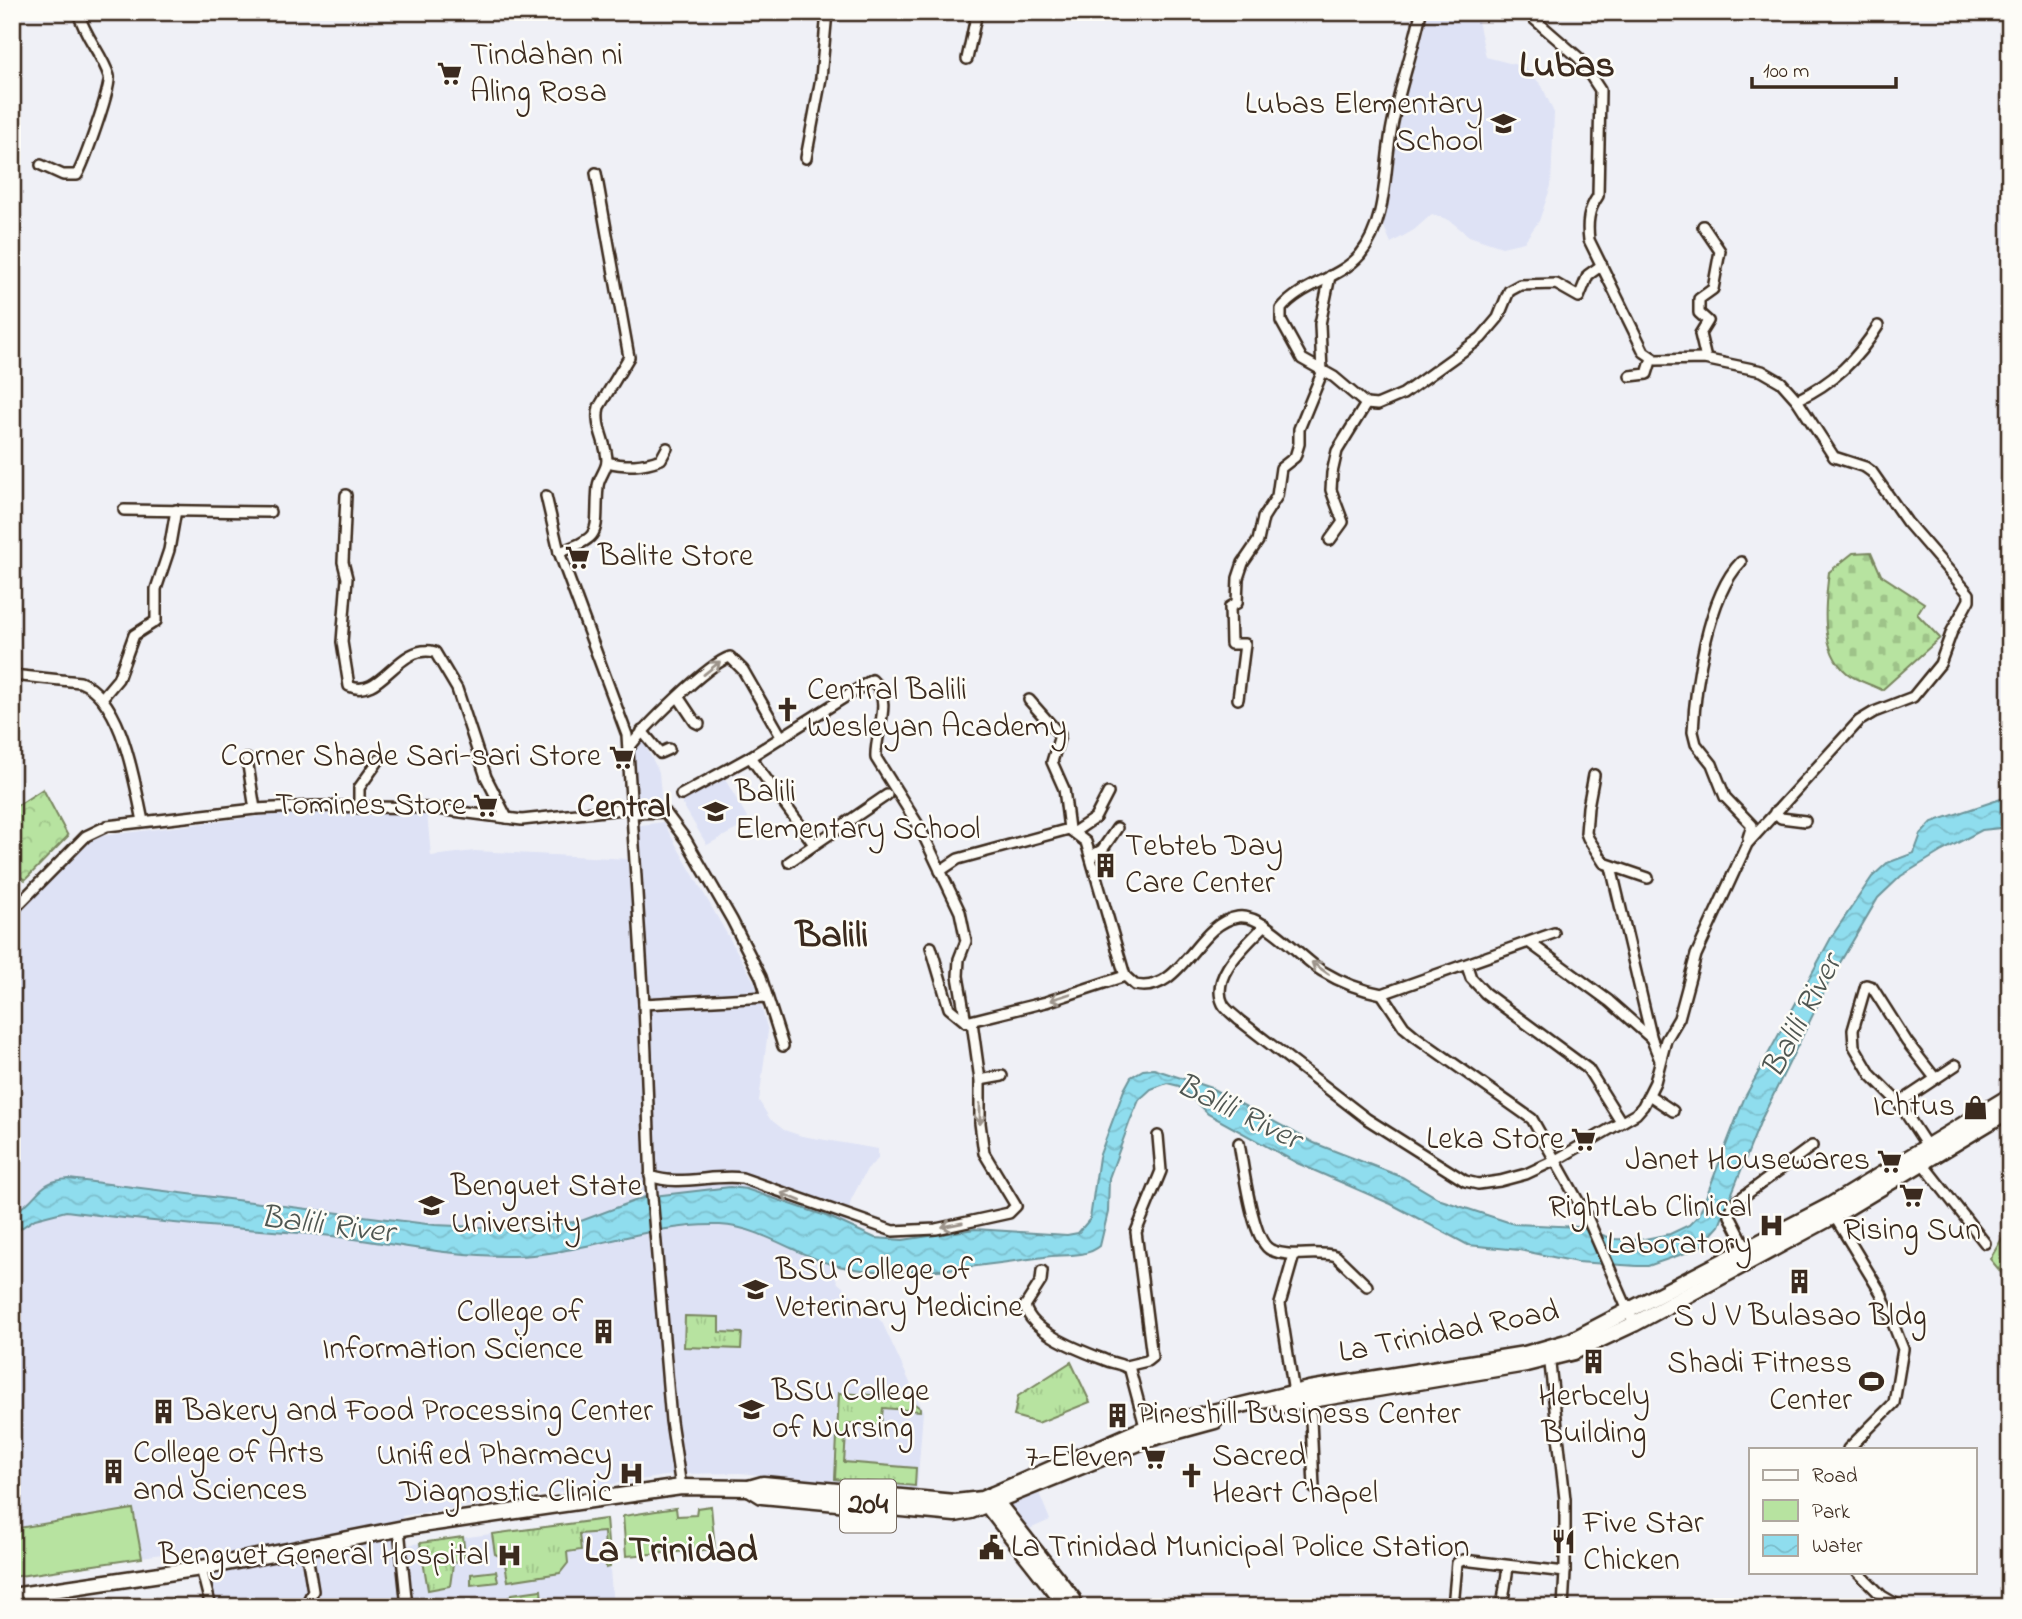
<svg xmlns="http://www.w3.org/2000/svg" width="2022" height="1619" font-family="'Indie Flower',sans-serif">
<defs>
<pattern id="grass-tufts" width="24" height="20" patternUnits="userSpaceOnUse" patternTransform="scale(1.75)"><rect width="24" height="20" fill="#b7e3a0"/><path d="M3 7l-1-3M5 7V3M7 7l1-3M15 17l-1-3M17 17v-4M19 17l1-3" fill="none" stroke="#9ec389"/></pattern>
<pattern id="forest-crowns" width="20" height="18" patternUnits="userSpaceOnUse" patternTransform="scale(1.75)"><rect width="20" height="18" fill="#b7e3a0"/><path d="M2 6a3 3 0 1 1 6 0M12 15a3 3 0 1 1 6 0" fill="none" stroke="#9ec389"/></pattern>
<pattern id="cemetery-stones" width="16" height="16" patternUnits="userSpaceOnUse" patternTransform="scale(1.75)"><rect width="16" height="16" fill="#b7e3a0"/><path d="M2 7V4a2 2 0 0 1 4 0v3zM10 15v-3a2 2 0 0 1 4 0v3z" fill="#9ec389"/></pattern>
<pattern id="water-waves" width="16" height="10" patternUnits="userSpaceOnUse" patternTransform="scale(1.75)"><rect width="16" height="10" fill="#8fddee"/><path d="M0 5q4-4 8 0t8 0" fill="none" stroke="#7cbecc"/></pattern>
</defs>
<rect width="100%" height="100%" fill="#eff0f6"/>
<filter id="ink" filterUnits="userSpaceOnUse"><feTurbulence type="fractalNoise" baseFrequency=".0143" numOctaves="2"/><feDisplacementMap in="SourceGraphic" scale="14" xChannelSelector="R" yChannelSelector="G"/><feConvolveMatrix kernelMatrix="1 2 1 2 8 2 1 2 1" color-interpolation-filters="sRGB"/></filter>
<g filter="url(#ink)">
<!-- built -->
<g fill="#dee2f5">
<polygon points="1425,12 1476,12 1486,57 1525,67 1542,86 1554,113 1551,186 1539,221 1524,242 1502,247 1469,236 1449,220 1432,214 1414,230 1391,243 1381,220 1402,104"/>
<polygon points="642,739 659,772 662,808 636,810 629,752"/>
<polygon points="723,776 750,822 707,845 680,800"/>
<polygon points="294,812 427,813 431,856 475,851 629,859 627,827 663,822 755,983 768,1031 759,1101 770,1119 784,1130 802,1136 878,1149 878,1159 867,1169 851,1200 834,1274 838,1283 882,1322 923,1411 917,1491 740,1473 679,1474 402,1516 406,1545 606,1519 613,1607 216,1607 203,1548 12,1576 12,919 93,837"/>
<polygon points="1037,1488 1050,1520 1025,1531 1007,1504"/>
</g>
<!-- grass -->
<g fill="url(#grass-tufts)" stroke="#79865f" stroke-width="2">
<polygon points="685,1316 719,1317 719,1332 742,1333 741,1349 684,1347"/>
<polygon points="1071,1362 1090,1402 1038,1423 1014,1416 1018,1396"/>
<polygon points="839,1393 905,1397 920,1408 920,1411 883,1408 881,1425 847,1423 844,1462 916,1468 915,1486 835,1479"/>
<polygon points="606,1519 610,1567 606,1568 604,1532 579,1534 581,1550 567,1552 568,1563 560,1573 508,1581 504,1558 495,1554 492,1534"/>
<polygon points="463,1537 465,1556 453,1564 450,1586 428,1590 420,1543"/>
<polygon points="496,1571 498,1582 471,1585 471,1574"/>
<polygon points="541,1590 542,1602 513,1606 505,1601 512,1594"/>
</g>
<!-- forest -->
<g fill="url(#forest-crowns)" stroke="#79865f" stroke-width="2">
<polygon points="43,789 68,836 25,880 12,870 12,809"/>
<polygon points="2010,1225 2010,1283 1990,1259"/>
</g>
<!-- cemetery -->
<path fill="url(#cemetery-stones)" stroke="#79865f" stroke-width="2" d="M1871,552l10,23 43,28 -7,11 23,24 -58,52c-11,-6 -26,-9 -35,-17 -28,-23 -22,-70 -18,-101l24,-19z"/>
<!-- green -->
<g fill="#b7e3a0" stroke="#79865f" stroke-width="2">
<polygon points="711,1506 715,1549 626,1556 623,1516 676,1508 677,1516 696,1515 697,1508"/>
<polygon points="133,1509 142,1558 12,1577 12,1529"/>
</g>
<!-- water -->
<path fill="url(#water-waves)" stroke="#6d959b" stroke-width="2" d="M2010,796v31l-28,3 -40,21 -41,25 -23,22 -47,80 -70,142 -42,106 -17,19 -8,5 -46,16h-11l-60,-4 -58,-12 -51,-5 -77,-41 -94,-41 -89,-49 -29,-28 -12,-3 -16,6 -12,11 -9,21 -21,57 -1,34 -8,34c-14,12 -38,8 -56,11 -62,8 -148,24 -210,8 -38,-10 -73,-38 -114,-40 -72,-2 -137,30 -208,31 -68,1 -132,-16 -199,-22 -82,-6 -165,-12 -247,-23l-31,8 -23,15v-21c30,-14 22,-32 57,-34l366,46 88,4 58,-8 64,-24 85,-10 16,2 83,28 46,21 28,2 72,-11 92,6 11,-2 12,-14 9,-62 25,-67 7,-13 12,-7 11,-1 57,19 103,55 88,34 39,23 73,24 65,3 35,12 26,1 30,-6 19,-9 10,-10 45,-116 88,-163 40,-59 15,-14 27,-10 7,-19 11,-12z"/>
<g fill="none" stroke-linecap="round" stroke-linejoin="round">
<defs>
<g id="minor">
<path d="M1421,12c-8,40 -23,79 -30,120 -7,40 -4,90 -31,123 -21,24 -59,29 -79,54v12l21,38 32,18 32,27 11,1 26,-11 78,-56 17,-20 11,-27 11,-6 36,-1 23,13 9,-22 14,-10"/>
<polyline points="967,59 977,12"/>
<polyline points="806,158 821,78 827,12"/>
<path d="M41,165l22,10h14c7,-12 35,-89 32,-99 -7,-22 -24,-39 -31,-64"/>
<polyline points="1703,226 1720,251 1713,289 1699,299 1699,313 1708,321 1700,334 1706,359"/>
<polyline points="1630,376 1647,374 1652,358"/>
<path d="M1797,400c36,-17 60,-40 81,-74"/>
<path d="M607,462c20,5 35,4 54,-3l6,-11"/>
<path d="M346,495l-3,67 4,16 -5,64 7,44c32,15 49,-44 86,-34l22,37 29,88 21,41"/>
<polyline points="546,496 559,552 627,735 644,1004 651,1184 671,1421 681,1487"/>
<polyline points="124,510 270,512"/>
<polyline points="1330,540 1343,522 1331,490 1332,473 1337,451 1366,404"/>
<path d="M559,552c47,-16 35,-21 39,-66 1,-9 9,-17 9,-25 0,-19 -13,-34 -8,-54l30,-50 -33,-184"/>
<path d="M1741,562c-33,33 -46,124 -48,170l3,12 16,20 13,33 27,28 -4,13"/>
<path d="M12,675l68,7c43,17 54,99 63,139"/>
<polyline points="102,698 118,679 134,635 156,621 156,589 169,550 176,510"/>
<polyline points="679,698 695,722 699,724"/>
<polyline points="1238,699 1245,644 1231,644 1230,607 1237,603 1238,578 1243,563 1258,541 1263,518 1277,496 1281,468 1295,457 1299,444 1299,429 1322,373 1320,324 1330,276"/>
<path d="M1029,700l31,35 -8,27 12,27 5,40 17,13 39,134 10,9c47,10 61,-62 103,-68 25,-4 63,41 84,54 20,12 38,19 60,23l172,-61"/>
<polyline points="642,731 660,753 669,749"/>
<path d="M628,749c16,-21 79,-85 102,-92l13,13 39,68"/>
<polyline points="750,757 814,844"/>
<polyline points="247,759 255,809"/>
<polyline points="1594,775 1588,807 1586,833 1588,838 1604,863 1648,878"/>
<path d="M681,795l69,-38 122,-77c23,20 2,54 4,78l44,70 40,84 6,29 -7,18 -1,17 8,46"/>
<polyline points="359,808 359,788 379,760"/>
<polyline points="1775,812 1781,818 1805,821"/>
<polyline points="632,813 665,812 686,840 732,920 761,977 783,1046"/>
<polyline points="1074,832 1095,818 1108,793"/>
<polyline points="1091,856 1102,850 1117,828"/>
<polyline points="789,862 887,795"/>
<polyline points="1611,867 1652,1040 1660,1060"/>
<polyline points="940,871 958,859 1069,829"/>
<polyline points="12,911 86,836 107,826 255,809 316,806 430,808 522,820 632,808"/>
<path d="M1265,925c-17,19 -56,50 -42,79 3,6 11,11 16,16l128,99 98,62 13,3 22,-3 26,-7 30,-14 80,-46 7,-8 12,-24 11,-42 13,-22 17,-63 51,-111 112,-123 15,-9 39,-15 27,-33 12,-33 17,-31v-6l-62,-72 -35,-50 -7,-5 -31,-10 -37,-57 -16,-18 -19,-11 -58,-12 -48,1 -12,-8 -55,-112c-2,-16 -1,-30 9,-44l2,-106 -21,-32 -53,-46"/>
<polyline points="1530,943 1609,1001 1652,1039"/>
<polyline points="931,947 949,1008 966,1022 1046,1002 1125,976"/>
<polyline points="1467,966 1471,978 1485,993 1588,1069 1621,1122"/>
<polyline points="1382,994 1404,1027 1416,1037 1532,1119 1587,1217 1634,1324"/>
<polyline points="644,1004 767,997"/>
<polyline points="980,1080 1002,1076"/>
<polyline points="1649,1095 1673,1111"/>
<polyline points="1899,1103 1956,1065"/>
<path d="M1239,1143c4,21 13,99 32,107 20,9 44,0 65,6l31,30"/>
<polyline points="1929,1149 1899,1103 1871,1075 1854,1046 1853,1030 1866,985 1872,987 1907,1042 1935,1078"/>
<polyline points="1919,1159 1985,1243"/>
<path d="M650,1176c29,11 62,-2 92,2l151,53 43,-2 73,-16 7,-7 -32,-53 -4,-30v-43l-8,-58"/>
<polyline points="1833,1214 1881,1293 1903,1349 1894,1403 1848,1449"/>
<polyline points="1749,1253 1730,1216 1733,1204 1812,1146"/>
<path d="M1042,1271l-1,10 -16,25c6,27 57,45 80,54 9,4 18,3 25,10l16,60"/>
<polyline points="1549,1355 1565,1499 1565,1572"/>
<polyline points="1126,1366 1147,1361 1152,1357 1136,1232 1161,1171 1158,1136"/>
<polyline points="1294,1393 1280,1304 1294,1255"/>
<polyline points="1310,1396 1314,1488"/>
<polyline points="399,1529 407,1607"/>
<polyline points="201,1568 211,1607"/>
<polyline points="1858,1572 1882,1596 1901,1607"/>
<polyline points="42,1591 49,1607"/>
<polyline points="305,1607 313,1591 306,1549"/>
<polyline points="1453,1607 1457,1563 1463,1560 1565,1572 1563,1607"/>
<polyline points="1502,1607 1508,1567"/>
</g>
<g id="primary">
<polyline points="991,1495 1073,1599 1075,1607"/>
<polyline points="983,1500 1067,1607"/>
</g>
<g id="trunk">
<polyline points="1282,1405 1526,1364 1574,1352 1634,1324 1834,1216 2010,1110"/>
<polyline points="749,1488 762,1496 955,1514 971,1511 1149,1439 1215,1421"/>
<polyline points="12,1596 201,1568 414,1526 681,1487 749,1488 763,1484 955,1502 982,1499 1145,1428 1309,1389 1525,1354 1570,1341 1829,1206 2010,1096"/>
</g>
</defs>
<!-- minor casing -->
<use href="#minor" stroke="#3b2a1e" stroke-width="14"/>
<!-- primary casing -->
<use href="#primary" stroke="#3b2a1e" stroke-width="19"/>
<!-- trunk casing -->
<use href="#trunk" stroke="#3b2a1e" stroke-width="19"/>
<!-- minor -->
<use href="#minor" stroke="#fdfcf7" stroke-width="9"/>
<!-- primary -->
<use href="#primary" stroke="#fdfcf7" stroke-width="14"/>
<!-- trunk -->
<use href="#trunk" stroke="#fdfcf7" stroke-width="14"/>
</g>
<!-- one-way arrows -->
<defs><path id="oneway-shaft" d="M-6 0H5M1.5-3L5.5 0L1.5 3" fill="none" stroke-width="1.6" stroke-linecap="round" stroke-linejoin="round" transform="scale(1.75)"/></defs>
<g stroke="#9c938a">
<use href="#oneway-shaft" transform="translate(712 668) rotate(-39)"/>
<use href="#oneway-shaft" transform="translate(1320 968) rotate(-145)"/>
<use href="#oneway-shaft" transform="translate(1060 997) rotate(162)"/>
<use href="#oneway-shaft" transform="translate(980 1114) rotate(90)"/>
<use href="#oneway-shaft" transform="translate(791 1197) rotate(-158)"/>
<use href="#oneway-shaft" transform="translate(952 1225) rotate(169)"/>
</g>
</g>
<!-- icons -->
<defs>
<symbol id="supermarket-bare" viewBox="-9 -9 18 18"><path d="M-6-5.5h2.5l.6 2H6L4.5 2H-2.5L-4.4-4H-6ZM-1.5 3.2a1.3 1.3 0 1 0 .1 0ZM3 3.2a1.3 1.3 0 1 0 .1 0Z" fill="#3b2a1e" stroke="#fdfcf7" stroke-width="2.5" paint-order="stroke"/></symbol>
<symbol id="school-bare" viewBox="-9 -9 18 18"><path d="M0-5L7-2L0 1L-7-2ZM-4 1L0 2.5L4 1V4Q0 6-4 4Z" fill="#3b2a1e" stroke="#fdfcf7" stroke-width="2.5" paint-order="stroke"/></symbol>
<symbol id="church-bare" viewBox="-9 -9 18 18"><path d="M-1.2-6h2.4v3.5h3.3v2.4h-3.3V6h-2.4V-.1h-3.3v-2.4h3.3Z" fill="#3b2a1e" stroke="#fdfcf7" stroke-width="2.5" paint-order="stroke"/></symbol>
<symbol id="building-bare" viewBox="-9 -9 18 18"><path d="M-4-6H4V6H1V3H-1V6H-4ZM-2.5-4.3h1.7v1.8h-1.7ZM.8-4.3h1.7v1.8H.8ZM-2.5-1h1.7V.8h-1.7ZM.8-1h1.7V.8H.8Z" fill="#3b2a1e" stroke="#fdfcf7" stroke-width="2.5" paint-order="stroke"/></symbol>
<symbol id="shop-bare" viewBox="-9 -9 18 18"><path d="M-5-2.5h2.3a2.7 3.5 0 0 1 5.4 0H5L5.5 6h-11ZM-1.5-2.5h3a1.5 2.3 0 0 0-3 0Z" fill="#3b2a1e" stroke="#fdfcf7" stroke-width="2.5" paint-order="stroke"/></symbol>
<symbol id="university-bare" viewBox="-9 -9 18 18"><path d="M0-5L7-2L0 1L-7-2ZM-4 1L0 2.5L4 1V4Q0 6-4 4Z" fill="#3b2a1e" stroke="#fdfcf7" stroke-width="2.5" paint-order="stroke"/></symbol>
<symbol id="hospital-bare" viewBox="-9 -9 18 18"><path d="M-5-5h3v3.5h4V-5h3V5h-3V1.5h-4V5h-3Z" fill="#3b2a1e" stroke="#fdfcf7" stroke-width="2.5" paint-order="stroke"/></symbol>
<symbol id="stadium-bare" viewBox="-9 -9 18 18"><path d="M0-5a6.5 5 0 1 0 0 10a6.5 5 0 1 0 0-10ZM-3.5-1.8h7v3.6h-7Z" fill="#3b2a1e" stroke="#fdfcf7" stroke-width="2.5" paint-order="stroke"/></symbol>
<symbol id="restaurant-bare" viewBox="-9 -9 18 18"><path d="M-5-6h1v4h1v-4h1v4h1v-4h1v5L-1.5 .5V6h-2V.5L-5-1ZM5-6V6H3V1.5H1.5Q1.5-4 5-6Z" fill="#3b2a1e" stroke="#fdfcf7" stroke-width="2.5" paint-order="stroke"/></symbol>
<symbol id="civic-bare" viewBox="-9 -9 18 18"><path d="M-.6-6.5H3V-4.5H.6V-3L4-1V1h2V6H-6V1h2V-1L-.6-3ZM-1.2 2.5V6h2.4V2.5Z" fill="#3b2a1e" stroke="#fdfcf7" stroke-width="2.5" paint-order="stroke"/></symbol>
</defs>
<g fill-rule="evenodd">
<use href="#supermarket-bare" x="432" y="56" width="35" height="35"/>
<use href="#school-bare" x="1486" y="106" width="35" height="35"/>
<use href="#supermarket-bare" x="560" y="540" width="35" height="35"/>
<use href="#church-bare" x="770" y="692" width="35" height="35"/>
<use href="#supermarket-bare" x="604" y="740" width="35" height="35"/>
<use href="#supermarket-bare" x="468" y="788" width="35" height="35"/>
<use href="#school-bare" x="698" y="794" width="35" height="35"/>
<use href="#building-bare" x="1088" y="848" width="35" height="35"/>
<use href="#shop-bare" x="1958" y="1090" width="35" height="35"/>
<use href="#supermarket-bare" x="1566" y="1122" width="35" height="35"/>
<use href="#supermarket-bare" x="1872" y="1144" width="35" height="35"/>
<use href="#supermarket-bare" x="1894" y="1178" width="35" height="35"/>
<use href="#university-bare" x="414" y="1188" width="35" height="35"/>
<use href="#hospital-bare" x="1754" y="1208" width="35" height="35"/>
<use href="#building-bare" x="1782" y="1264" width="35" height="35"/>
<use href="#university-bare" x="738" y="1272" width="35" height="35"/>
<use href="#building-bare" x="586" y="1314" width="35" height="35"/>
<use href="#building-bare" x="1576" y="1344" width="35" height="35"/>
<use href="#stadium-bare" x="1854" y="1364" width="35" height="35"/>
<use href="#university-bare" x="734" y="1392" width="35" height="35"/>
<use href="#building-bare" x="146" y="1394" width="35" height="35"/>
<use href="#building-bare" x="1100" y="1398" width="35" height="35"/>
<use href="#supermarket-bare" x="1136" y="1440" width="35" height="35"/>
<use href="#building-bare" x="96" y="1454" width="35" height="35"/>
<use href="#hospital-bare" x="614" y="1456" width="35" height="35"/>
<use href="#church-bare" x="1174" y="1458" width="35" height="35"/>
<use href="#restaurant-bare" x="1546" y="1524" width="35" height="35"/>
<use href="#civic-bare" x="974" y="1530" width="35" height="35"/>
<use href="#hospital-bare" x="492" y="1538" width="35" height="35"/>
</g>
<g text-anchor="middle" dominant-baseline="central" stroke-width="5" stroke-linejoin="round" paint-order="stroke">
<!-- shield labels -->
<rect fill="#fdfcf7" stroke="#75695f" stroke-width="2" x="840" y="1479.5" width="56" height="53" rx="5"/>
<g font-size="30" font-weight="bold" fill="#3b2a1e">
<text x="868" y="1506">204</text>
</g>
<!-- poi labels -->
<g font-size="32" fill="#3b2a1e" stroke="#fdfcf7" text-anchor="start">
<text x="470" y="56">Tindahan ni<tspan x="470" dy="37">Aling Rosa</tspan></text>
<text x="1483" y="105" text-anchor="end">Lubas Elementary<tspan x="1483" dy="37">School</tspan></text>
<text x="598" y="557">Balite Store</text>
<text x="807" y="691">Central Balili<tspan x="807" dy="37">Wesleyan Academy</tspan></text>
<text x="601" y="757" text-anchor="end">Corner Shade Sari-sari Store</text>
<text x="735" y="793">Balili<tspan x="735" dy="37">Elementary School</tspan></text>
<text x="466" y="806" text-anchor="end">Tomines Store</text>
<text x="1125" y="847">Tebteb Day<tspan x="1125" dy="37">Care Center</tspan></text>
<text x="1955" y="1107" text-anchor="end">Ichtus</text>
<text x="1564" y="1140" text-anchor="end">Leka Store</text>
<text x="1870" y="1161" text-anchor="end">Janet Housewares</text>
<text x="451" y="1187">Benguet State<tspan x="451" dy="37">University</tspan></text>
<text x="1752" y="1208" text-anchor="end">RightLab Clinical<tspan x="1752" dy="37">Laboratory</tspan></text>
<text x="1912" y="1231" text-anchor="middle">Rising Sun</text>
<text x="776" y="1271">BSU College of<tspan x="776" dy="37">Veterinary Medicine</tspan></text>
<text x="583" y="1313" text-anchor="end">College of<tspan x="583" dy="37">Information Science</tspan></text>
<text x="1800" y="1317" text-anchor="middle">S J V Bulasao Bldg</text>
<text x="1852" y="1364" text-anchor="end">Shadi Fitness<tspan x="1852" dy="37">Center</tspan></text>
<text x="772" y="1392">BSU College<tspan x="772" dy="37">of Nursing</tspan></text>
<text x="1594" y="1397" text-anchor="middle">Herbcely<tspan x="1594" dy="37">Building</tspan></text>
<text x="183" y="1412">Bakery and Food Processing Center</text>
<text x="1137" y="1415">Pineshill Business Center</text>
<text x="133" y="1454">College of Arts<tspan x="133" dy="37">and Sciences</tspan></text>
<text x="612" y="1456" text-anchor="end">Unified Pharmacy<tspan x="612" dy="37">Diagnostic Clinic</tspan></text>
<text x="1212" y="1457">Sacred<tspan x="1212" dy="37">Heart Chapel</tspan></text>
<text x="1133" y="1458" text-anchor="end">7-Eleven</text>
<text x="1583" y="1524">Five Star<tspan x="1583" dy="37">Chicken</tspan></text>
<text x="1011" y="1548">La Trinidad Municipal Police Station</text>
<text x="489" y="1556" text-anchor="end">Benguet General Hospital</text>
</g>
<!-- street labels -->
<g font-size="32" fill="#3b2a1e" stroke="#fdfcf7">
<text transform="translate(1449 1333) rotate(-11)">La Trinidad Road</text>
</g>
<!-- neighbourhood labels -->
<g font-size="33" font-weight="bold" fill="#3b2a1e" stroke="#fdfcf7">
<text x="624" y="808">Central</text>
</g>
<!-- water labels -->
<g font-size="33" font-style="italic" fill="#505752" stroke="#fdfcf7">
<text transform="translate(1803 1017) rotate(-62)">Balili River</text>
<text transform="translate(1238 1113) rotate(26)">Balili River</text>
<text transform="translate(327 1226) rotate(7)">Balili River</text>
</g>
<!-- district labels -->
<g font-size="38" font-weight="bold" fill="#3b2a1e" stroke="#fdfcf7">
<text x="1567" y="67">Lubas</text>
<text x="832" y="937">Balili</text>
<text x="671" y="1552">La Trinidad</text>
</g>
</g>
<!-- margin -->
<rect width="2022" height="1619" fill="none" stroke="#fdfcf7" stroke-width="42"/>
<rect x="21" y="21" width="1980" height="1577" fill="none" stroke="#3b2a1e" stroke-width="2.5" filter="url(#ink)"/>
<!-- legend -->
<rect x="1749" y="1448" width="228" height="126" fill="#fdfcf7" stroke="#afa8a0" stroke-width="2"/>
<rect x="1763" y="1470" width="35" height="10" fill="#fdfcf7" stroke="#afa8a0" stroke-width="2"/>
<text x="1812" y="1482" font-size="21" fill="#3b2a1e">Road</text>
<rect x="1763" y="1500" width="35" height="21" fill="#b7e3a0" stroke="#afa8a0" stroke-width="2"/>
<text x="1812" y="1518" font-size="21" fill="#3b2a1e">Park</text>
<rect x="1763" y="1535" width="35" height="21" fill="url(#water-waves)" stroke="#afa8a0" stroke-width="2"/>
<text x="1812" y="1552" font-size="21" fill="#3b2a1e">Water</text>
<!-- scale -->
<path d="M1752 77v10h144v-10" fill="none" stroke="#3b2a1e" stroke-width="3.5"/>
<text x="1763" y="77" font-size="21" fill="#3b2a1e" stroke="#fdfcf7" stroke-width="5" paint-order="stroke">100 m</text>
</svg>
